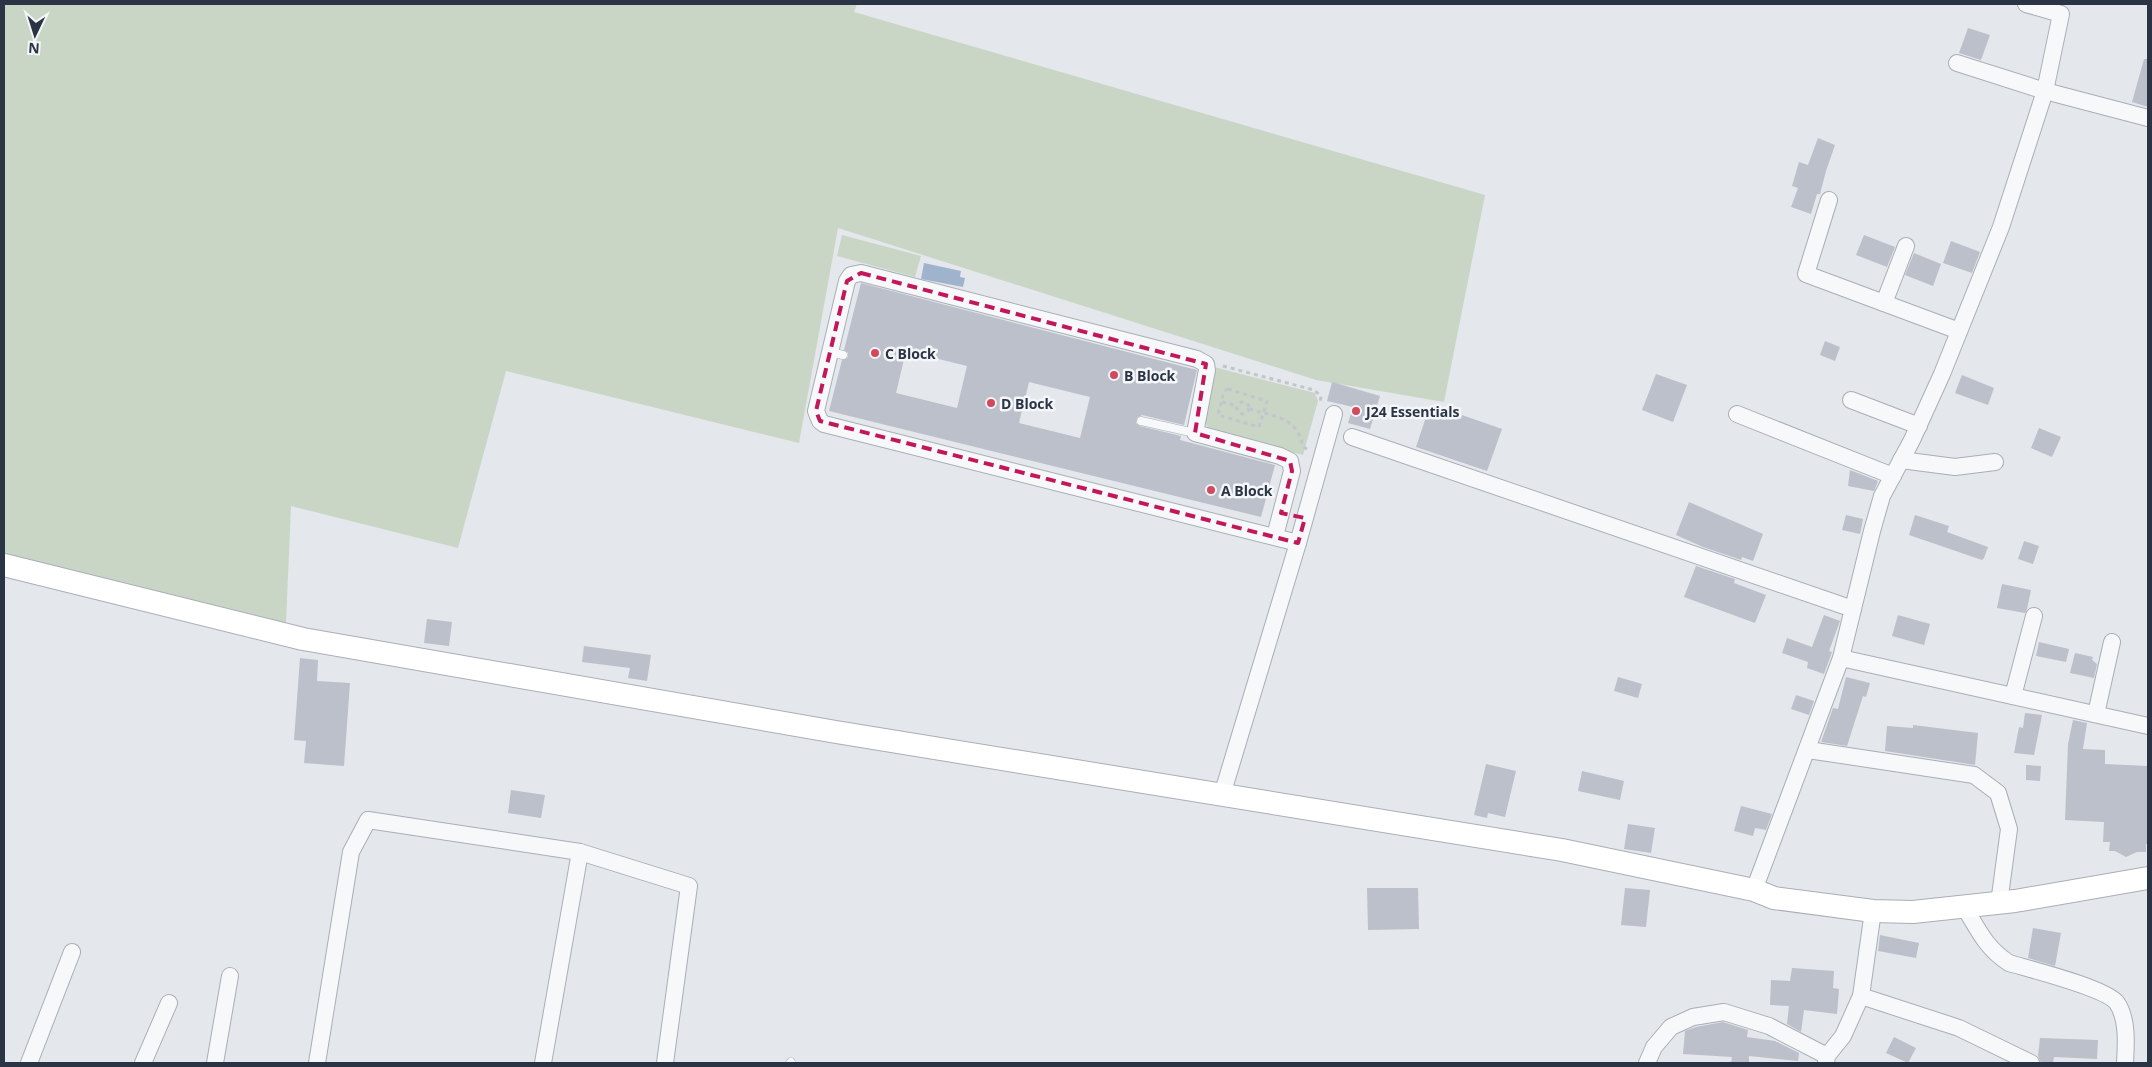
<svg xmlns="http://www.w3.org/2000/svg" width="2152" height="1067" font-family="'Open Sans',sans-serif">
<rect width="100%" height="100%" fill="#e4e7ec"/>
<!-- green -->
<g fill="#c9d6c5">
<polygon points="4,4 857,4 854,12 1485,195 1444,402 1316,380 838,228 799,443 506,371 458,548 291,506 286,623 4,558"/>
<polygon points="842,235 921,256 915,277 837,256"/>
<polygon points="1214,367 1315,393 1318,401 1303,455 1211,431 1204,422"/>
</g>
<!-- water -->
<polygon fill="#9fb4cc" points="924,263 961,271 960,277 965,278 963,287 921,279"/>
<!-- building -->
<g fill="#bbc0ca" fill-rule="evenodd">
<polygon points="1968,28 1990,35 1981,60 1959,53"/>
<polygon points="2144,59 2148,59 2148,107 2132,102"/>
<polygon points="1818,138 1835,145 1826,171 1820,194 1817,194 1811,214 1791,207 1798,188 1792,186 1799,162 1808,165"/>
<polygon points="1864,235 1895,247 1887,267 1856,255"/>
<polygon points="1951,241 1980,252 1972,273 1943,263"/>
<polygon points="1914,253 1941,264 1933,286 1905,275"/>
<path d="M861,283l336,87 -13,55 -42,-10 -5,3 -1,5 4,3 41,10 -1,4 95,25 -14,52 -432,-106 13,-51 6,-3v-4l-4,-3zM906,351l61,15 -10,42 -61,-15zM1029,382l61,15 -10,41 -61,-15z"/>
<polygon points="1825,341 1840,347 1835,361 1820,355"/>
<polygon points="1656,374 1687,385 1673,422 1642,410"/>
<polygon points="1962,375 1994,388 1988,405 1955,393"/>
<polygon points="1332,382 1380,396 1370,429 1348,423 1353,407 1327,401"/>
<polygon points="1429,408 1461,419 1462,415 1502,429 1487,471 1416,447"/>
<polygon points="2039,428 2061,437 2052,457 2031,448"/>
<polygon points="1850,470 1878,481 1874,491 1848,486"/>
<polygon points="1689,502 1763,534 1753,561 1742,557 1741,560 1703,547 1676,535"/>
<polygon points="1846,515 1863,519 1860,534 1842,530"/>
<polygon points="1915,515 1949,526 1947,532 1988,547 1984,558 1982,560 1909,535"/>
<polygon points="2024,541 2039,546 2033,564 2018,559"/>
<polygon points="1696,566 1735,579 1734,583 1766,595 1755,623 1684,597"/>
<polygon points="2002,584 2031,590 2027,609 2025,613 1997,608"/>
<polygon points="1824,615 1840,621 1829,651 1832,652 1824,674 1807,668 1808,662 1782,653 1787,638 1812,647"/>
<polygon points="1898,615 1930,624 1924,645 1892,636"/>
<polygon points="427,619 452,622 449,646 424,643"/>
<polygon points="2039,642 2069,649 2066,662 2036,656"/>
<polygon points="584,646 651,655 647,681 628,678 630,668 582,662"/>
<polygon points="2075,653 2093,657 2092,660 2097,664 2094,678 2070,673"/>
<polygon points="300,658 318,660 317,681 350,683 344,766 304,763 306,741 294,740"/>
<polygon points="1618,677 1642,684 1638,698 1614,691"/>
<polygon points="1846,677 1870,683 1866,697 1863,696 1847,746 1821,742 1833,708 1838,709"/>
<polygon points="1796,695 1814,701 1809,715 1791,709"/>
<polygon points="2025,713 2042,715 2034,755 2014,753 2019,727 2023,728"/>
<polygon points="2073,720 2087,723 2083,749 2105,750 2105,764 2148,766 2148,844 2146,844 2146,852 2137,852 2126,857 2115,851 2109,851 2110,842 2103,842 2104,822 2065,820 2068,744"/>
<polygon points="1913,725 1978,733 1975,765 1885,751 1887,726 1913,728"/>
<polygon points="1486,764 1516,771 1505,817 1488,813 1487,818 1474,815"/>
<polygon points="2026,765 2041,766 2040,781 2026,780"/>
<polygon points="1582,771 1624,781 1620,800 1578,791"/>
<polygon points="511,790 545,795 541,818 508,813"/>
<polygon points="1741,806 1772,814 1766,830 1755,828 1753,836 1734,831"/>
<polygon points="1628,824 1655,828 1651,853 1624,849"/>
<polygon points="1367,888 1418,888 1419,929 1368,930"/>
<polygon points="1625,888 1650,890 1646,927 1621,925"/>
<polygon points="2033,928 2061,933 2055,966 2028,958"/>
<polygon points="1880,935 1919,943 1916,958 1878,951"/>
<polygon points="1792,968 1834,971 1833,988 1839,989 1837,1014 1804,1010 1801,1032 1787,1024 1789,1006 1770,1005 1771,980 1790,981"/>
<polygon points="1723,1022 1748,1030 1747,1037 1775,1041 1799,1053 1798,1061 1749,1056 1749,1063 1731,1063 1732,1057 1683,1054 1685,1031 1696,1027"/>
<polygon points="1894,1037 1916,1048 1908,1063 1886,1053"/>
<polygon points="2040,1038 2098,1040 2097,1059 2054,1057 2053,1063 2041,1063 2038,1056"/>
</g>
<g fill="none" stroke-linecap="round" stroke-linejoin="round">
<defs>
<g id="lane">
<polyline points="830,352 843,355"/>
<polyline points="1141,421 1195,433"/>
<polyline points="790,1063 791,1062"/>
</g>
<g id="street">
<polyline points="1957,63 2045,91 2148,118"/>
<polyline points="1829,200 1806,274 1959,331"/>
<polyline points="1884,303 1906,246"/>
<polyline points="1851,400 1919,426"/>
<polyline points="1737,414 1893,476"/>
<polyline points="1352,437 1853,609"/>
<polyline points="1901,460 1955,467 1995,462"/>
<polyline points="1275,536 1292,471 1290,461 1280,456 1195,433 1207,370 1206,364 1197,359 861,273 851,275 847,281 816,411 820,421 824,424 1298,543"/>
<polyline points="1841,658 2148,726"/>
<polyline points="2013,696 2034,616"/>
<polyline points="2096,714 2112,642"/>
<polyline points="1808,750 1974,775 1998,793 2009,829 1999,903"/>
<polyline points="1222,795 1298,543 1334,414"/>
<polyline points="1754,890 1841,658 1872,531 1882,496 1912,440 1942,374 2001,227 2045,91 2061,14 2026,4"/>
<path d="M1965,908c14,23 21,40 44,55 20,6 97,25 108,40 11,16 9,42 8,60"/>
<polyline points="1861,996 1959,1028 2031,1063"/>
<polyline points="29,1063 72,952"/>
<polyline points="143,1063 169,1003"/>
<polyline points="215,1063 230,976"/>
<polyline points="317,1063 351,852 368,820 580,852 689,886 665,1063"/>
<polyline points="543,1063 580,852"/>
<polyline points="1647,1063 1654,1047 1671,1027 1693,1017 1724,1012 1769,1026 1827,1056"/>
<polyline points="1826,1063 1827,1056 1843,1036 1861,996 1873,911"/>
</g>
<polyline id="secondary" points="4,565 303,639 836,732 1562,850 1754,890 1774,898 1873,911 1913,912 2015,901 2148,878"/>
</defs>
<!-- lane casing -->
<use href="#lane" stroke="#a9aeb7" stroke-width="9"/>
<!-- street casing -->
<use href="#street" stroke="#a9aeb7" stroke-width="18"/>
<!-- secondary casing -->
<use href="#secondary" stroke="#a9aeb7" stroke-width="24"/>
<!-- path -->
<g stroke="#c2c5cb" stroke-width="3" stroke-dasharray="4 4" stroke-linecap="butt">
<polyline points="1223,366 1314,390 1321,396 1320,404"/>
<polygon points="1228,389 1267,401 1259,427 1218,415 1224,391"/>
<polyline points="1222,402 1237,406"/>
<circle cx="1243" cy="408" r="6"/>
<path d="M1249,409c26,8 48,7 54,38l4,2"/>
</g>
<!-- lane -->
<use href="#lane" stroke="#f7f8fa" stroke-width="8"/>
<!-- street -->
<use href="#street" stroke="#f7f8fa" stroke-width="16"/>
<!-- secondary -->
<use href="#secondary" stroke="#fff" stroke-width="22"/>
</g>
<!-- marked area -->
<path fill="none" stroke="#c2185b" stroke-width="4" stroke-dasharray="10 6" stroke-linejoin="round" d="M861,273l345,91 -11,69 95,28 2,10 -11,42 24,5 -7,25 -478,-122 -4,-10 31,-130z"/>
<!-- markers -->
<g fill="#d1495b" stroke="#f4f6f9" stroke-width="2">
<circle cx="875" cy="353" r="5"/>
<circle cx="1114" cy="375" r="5"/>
<circle cx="991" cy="403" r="5"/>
<circle cx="1356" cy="411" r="5"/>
<circle cx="1211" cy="490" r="5"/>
</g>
<g text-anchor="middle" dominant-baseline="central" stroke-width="5" stroke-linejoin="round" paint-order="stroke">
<!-- poi labels -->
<g font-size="14" font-weight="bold" fill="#2b3445" stroke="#f4f6f9" text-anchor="start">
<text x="885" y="353">C Block</text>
<text x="1124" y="375">B Block</text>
<text x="1001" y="403">D Block</text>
<text x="1366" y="411">J24 Essentials</text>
<text x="1221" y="490">A Block</text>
</g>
</g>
<!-- border -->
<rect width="2152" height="1067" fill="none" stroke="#2b3445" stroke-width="10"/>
<!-- north arrow -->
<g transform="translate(35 35) rotate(184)" stroke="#f4f6f9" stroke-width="4" paint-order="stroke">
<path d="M0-4L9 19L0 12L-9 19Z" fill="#2b3445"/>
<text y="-8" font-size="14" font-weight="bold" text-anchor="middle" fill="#2b3445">N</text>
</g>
</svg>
